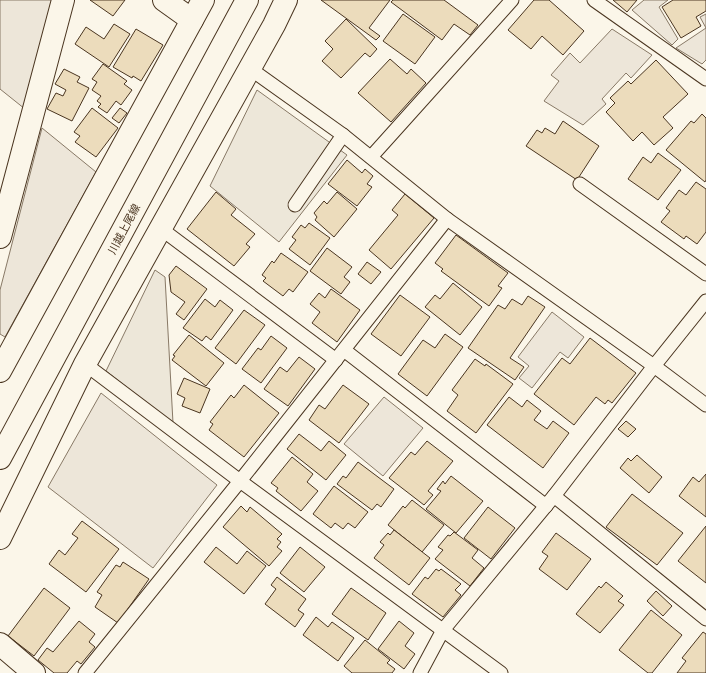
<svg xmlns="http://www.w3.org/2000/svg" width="706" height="673" font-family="'DM Sans','Noto Sans JP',sans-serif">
<rect width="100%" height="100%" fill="#fbf6e9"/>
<!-- green -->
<g fill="#ede6d9" stroke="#887966">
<polygon points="0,0 53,0 25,109 0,89"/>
<polygon points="644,0 668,0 659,7 678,39 672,45 632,10"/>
<polygon points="706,14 706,60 702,64 676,48 706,28 700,17"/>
<polygon points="612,29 652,55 631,78 626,73 602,99 606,104 583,125 544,101 559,81 551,75 570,53 580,63"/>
<polygon points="42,128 96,172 5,337 0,334 0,290"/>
<polygon points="552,312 584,337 568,358 560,352 532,388 519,378 529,366 518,357"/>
<polygon points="101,393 217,485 153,568 48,487"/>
<polygon points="384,397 423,428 383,476 344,444"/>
</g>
<!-- parking -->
<g fill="#ede7d9" stroke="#887966">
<polygon points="257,90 347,155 279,242 210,186"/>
<polygon points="155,270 165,277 173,423 106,371"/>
</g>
<!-- building -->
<g fill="#ecdcbc" stroke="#4a3520">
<polygon points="90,0 125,0 113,16"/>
<polygon points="321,0 390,0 369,28 380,36 376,40"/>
<polygon points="393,0 444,0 478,25 470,35 454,24 442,40 391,2"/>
<polygon points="534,0 549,0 584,31 563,55 542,36 531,49 508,30"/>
<polygon points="613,0 637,0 627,12"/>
<polygon points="673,0 706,0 706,11 696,17 701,26 681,38 662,7"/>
<polygon points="403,14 435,37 415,64 383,41"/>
<polygon points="346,19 377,49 370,57 365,53 341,78 322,61 333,49 325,41"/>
<polygon points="114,24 130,34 109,67 75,44 86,27 104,39"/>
<polygon points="136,29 163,45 141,81 133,76 132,78 113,67"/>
<polygon points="390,59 407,74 411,69 426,83 391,122 358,93"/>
<polygon points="656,60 688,94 663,117 673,128 654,145 642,132 633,141 606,112 615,103 610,98 628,81 631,84"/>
<polygon points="103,64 127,81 124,84 132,90 121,105 116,101 107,113 98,107 101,104 97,101 101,96 92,90 97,82 92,79"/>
<polygon points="64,69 80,77 77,82 89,88 72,121 47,109 56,93 63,96 66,90 55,84"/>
<polygon points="92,108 118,128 96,157 75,142 80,136 74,132"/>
<polygon points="120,108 127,113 119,123 112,118"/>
<polygon points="702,114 706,118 706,180 705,182 666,150 691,121 694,123"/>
<polygon points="563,121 599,146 577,180 526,146 537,130 542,133 545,128 555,134"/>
<polygon points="658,153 681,170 658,200 628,179 643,157 651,163"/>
<polygon points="347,160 362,173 365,169 373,176 367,184 372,187 357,206 328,184"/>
<polygon points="696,182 706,189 706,232 697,244 686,236 684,239 661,222 670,211 666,208 679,190 686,195"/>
<polygon points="216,192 236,209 231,215 255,234 246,244 250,247 234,266 187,229"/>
<polygon points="337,192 357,209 334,237 315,220 317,217 314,213 324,201 327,204"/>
<polygon points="405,194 434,218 391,269 369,250 398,215 392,210"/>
<polygon points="309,223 330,238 310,265 289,249 296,240 292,237 301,225 305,228"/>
<polygon points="456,235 508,273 498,286 502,288 489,306 441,271 443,269 435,263"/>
<polygon points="327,248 352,267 344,277 350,282 341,294 310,271"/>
<polygon points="281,253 308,272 293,292 289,289 283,296 263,281 266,278 262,275 272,261 274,263"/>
<polygon points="367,262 381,272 371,284 358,274"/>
<polygon points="176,266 207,289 184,320 176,314 185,302 171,292 169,275"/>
<polygon points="453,283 482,307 460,335 425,307 435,295 440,299"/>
<polygon points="331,289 360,310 337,342 312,323 320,312 310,304 319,293 325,298"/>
<polygon points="400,295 430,317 401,356 371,334"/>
<polygon points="528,296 545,307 510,358 524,367 515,380 468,348 498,305 505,309 512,299 522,305"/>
<polygon points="205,299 215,307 220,300 233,310 211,340 206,336 202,341 183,328"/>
<polygon points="244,310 265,325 236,364 215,348"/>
<polygon points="445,334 463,347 427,396 398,374 423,340 435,348"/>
<polygon points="189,335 224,363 206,386 172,360 175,356 173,355"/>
<polygon points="271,336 287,348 261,383 242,369 258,348 261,350"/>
<polygon points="590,338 636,373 612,403 608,400 605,404 596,397 574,425 534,394 562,358 570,364"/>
<polygon points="299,357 315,369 288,406 264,389 280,367 287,372"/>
<polygon points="475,359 485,366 486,364 513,384 476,433 447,411 458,395 452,390"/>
<polygon points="184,378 210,389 200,413 182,406 185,398 177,394"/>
<polygon points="244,385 279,413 244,457 209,430 213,424 210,422 231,395 234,398"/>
<polygon points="343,385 369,404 339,443 309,420 319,405 325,409"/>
<polygon points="509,397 522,407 527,400 541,411 534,420 547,429 553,421 569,433 543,468 487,425"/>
<polygon points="626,421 636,429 628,437 618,429"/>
<polygon points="299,434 321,451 329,441 346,455 326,480 287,449"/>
<polygon points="427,441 453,461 428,491 433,495 424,505 389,478 411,452 415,455"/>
<polygon points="637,455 662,477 649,493 620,468 628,458 631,461"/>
<polygon points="292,457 313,474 307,482 318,491 301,511 276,491 278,488 271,483"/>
<polygon points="358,462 394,489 381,507 377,504 372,510 337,484 343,476 346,478"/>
<polygon points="706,474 706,517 679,496 693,477 699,482"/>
<polygon points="451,476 483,501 456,533 426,509 441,491 437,489 443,481 445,484"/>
<polygon points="334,486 368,512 355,528 348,523 343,529 335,523 331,528 313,514"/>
<polygon points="632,494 683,533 657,565 606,527"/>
<polygon points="412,500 444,525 422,552 388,525 403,506 405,508"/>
<polygon points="241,506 247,512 250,507 282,534 277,539 281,542 277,547 282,551 269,566 223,527"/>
<polygon points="488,507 515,528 491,559 464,538"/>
<polygon points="82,521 119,549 86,592 49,564 59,550 65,555 78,538 72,534"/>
<polygon points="706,526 706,583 678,561"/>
<polygon points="394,530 430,558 409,585 374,558 384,545 380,542 388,533 390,535"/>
<polygon points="454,532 478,550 472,558 484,568 470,586 435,559 443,550 438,547 448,535 450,536"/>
<polygon points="556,533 591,559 567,590 539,569 548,556 542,552"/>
<polygon points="216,547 237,564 247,551 266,566 244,594 204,562"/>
<polygon points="300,547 325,567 304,592 280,573"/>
<polygon points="123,562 149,579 118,623 95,607 102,595 97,592 116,565 120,567"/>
<polygon points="436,569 439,571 441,569 461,584 455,590 461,595 443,617 412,594 425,577 428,579"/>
<polygon points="277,577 306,599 298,610 304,614 295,627 265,604 276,589 271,585"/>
<polygon points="606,582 623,596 618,601 624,605 600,633 576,614 599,586 601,588"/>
<polygon points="44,588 70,608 34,656 8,636"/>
<polygon points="351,588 386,613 368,640 332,614"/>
<polygon points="656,591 672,606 663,616 647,601"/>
<polygon points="651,610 682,635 652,673 648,673 619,650"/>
<polygon points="316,617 328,627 332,622 354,638 338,661 303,635"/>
<polygon points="79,621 95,634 89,642 95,647 81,664 77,661 67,673 54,673 38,660 47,648 53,652"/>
<polygon points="399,621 414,633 405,646 415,654 404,669 378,649"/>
<polygon points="703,632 706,634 706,673 677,673 686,661 682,658"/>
<polygon points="365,640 390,660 387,663 395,669 392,673 352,673 344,666"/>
</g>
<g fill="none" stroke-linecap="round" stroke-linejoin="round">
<defs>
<g id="service">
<polyline points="594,0 706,79"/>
<polyline points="249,68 343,135 447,219 654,366 706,405"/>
<polyline points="371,157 512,0"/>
<polyline points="580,184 706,274"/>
<polyline points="295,205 343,135"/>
<polyline points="160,228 336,360"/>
<polyline points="344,350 546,506"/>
<polyline points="85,364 240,481 501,673"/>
<polyline points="554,496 706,619"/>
<polyline points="85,673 240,481 447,219"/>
<polyline points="420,673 443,630 554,496 654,366 706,301"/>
</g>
<g id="minor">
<polyline points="164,0 192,20"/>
<polyline points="0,237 63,0"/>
<polyline points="0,371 203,0"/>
<polyline points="0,538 85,364 274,25 286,0"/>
<polyline points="0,644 34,673"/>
</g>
<polyline id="primary" points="0,458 247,0"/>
</defs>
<!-- service casing -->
<use href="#service" stroke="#4a3520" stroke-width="15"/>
<!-- minor casing -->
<use href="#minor" stroke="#4a3520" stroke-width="24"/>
<!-- primary casing -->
<use href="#primary" stroke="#4a3520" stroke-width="24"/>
<!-- service -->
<use href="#service" stroke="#fbf6e9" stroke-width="13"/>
<!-- minor -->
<use href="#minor" stroke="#fbf6e9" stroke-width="22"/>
<!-- primary -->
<use href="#primary" stroke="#fbf6e9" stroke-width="22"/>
</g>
<g text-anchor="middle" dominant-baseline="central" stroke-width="3" stroke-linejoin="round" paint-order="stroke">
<!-- street labels -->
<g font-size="11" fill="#4a3520" stroke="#fbf6e9">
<text transform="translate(124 229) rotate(-62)">川越上尾線</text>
</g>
</g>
</svg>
